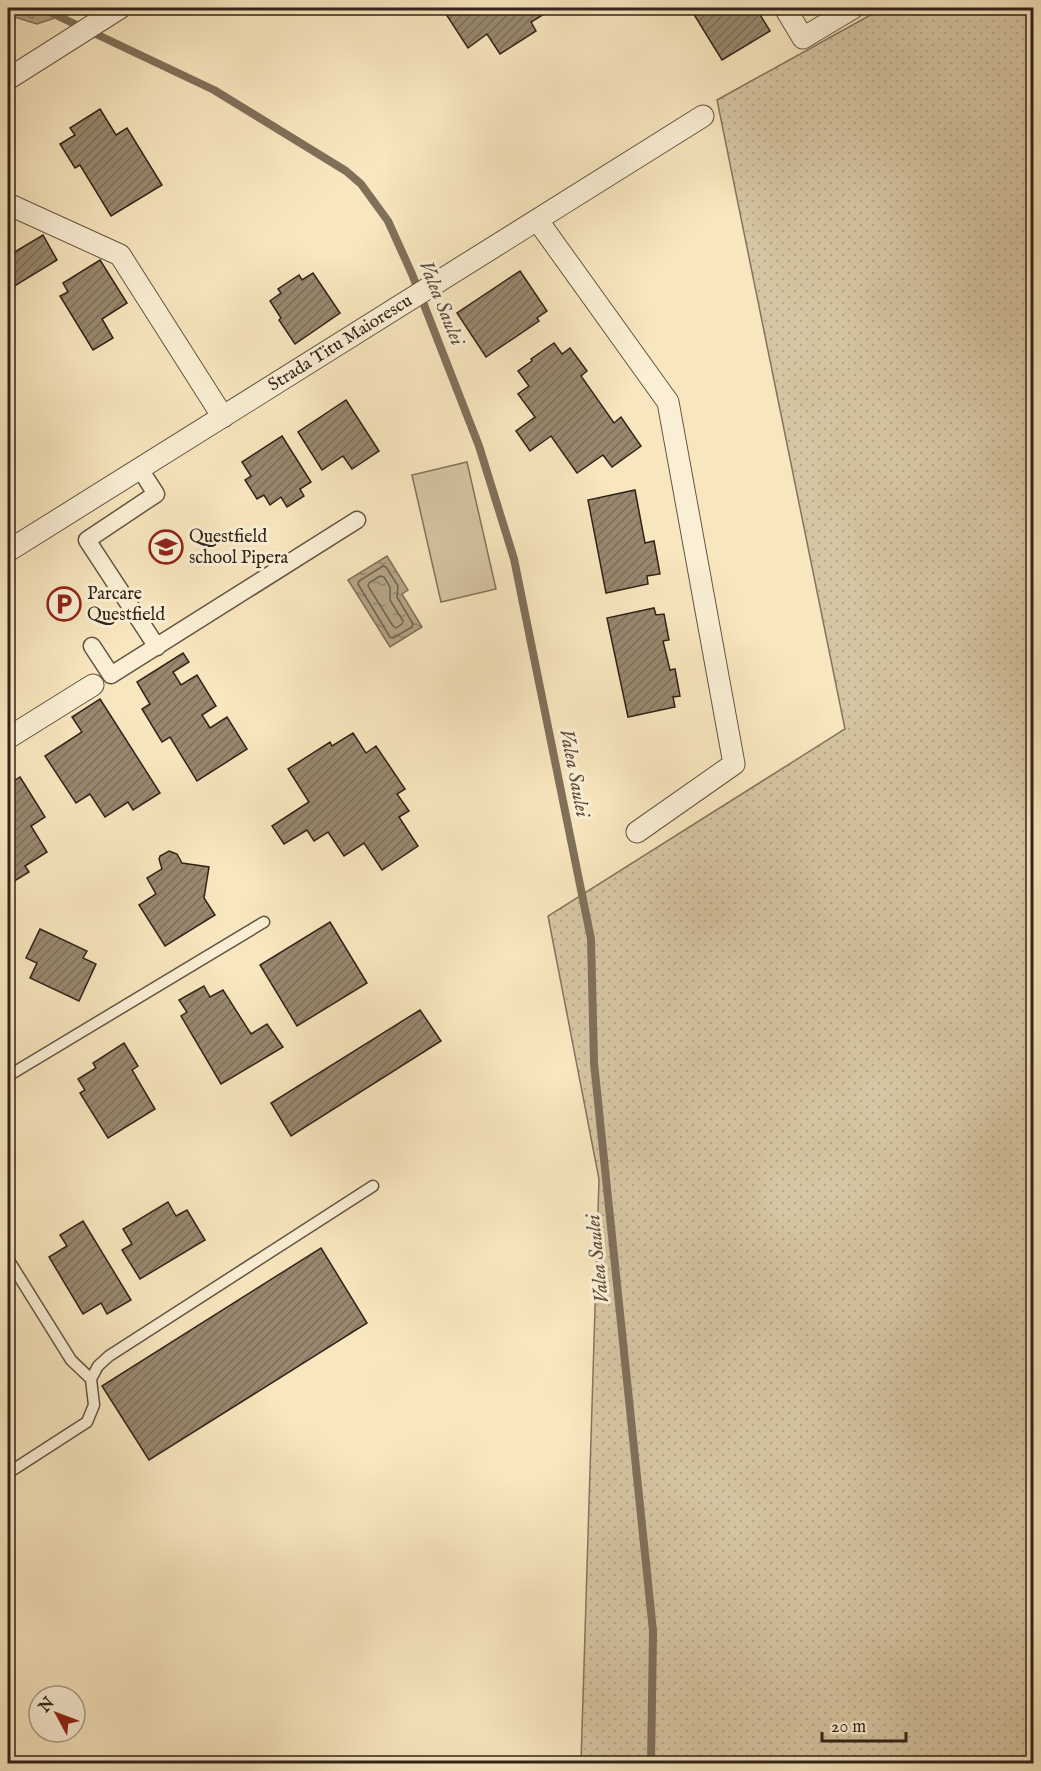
<svg xmlns="http://www.w3.org/2000/svg" width="1041" height="1771" font-family="'IM FELL English',serif">
<defs>
<pattern id="grass-dots" width="8" height="8" patternUnits="userSpaceOnUse" patternTransform="scale(1.5)"><rect width="8" height="8" fill="#d6c5a2"/><path d="M2 2h.1M6 6h.1" fill="none" stroke="#b8a98b" stroke-width="1.8" stroke-linecap="round"/></pattern>
<pattern id="water-ripples" width="26" height="14" patternUnits="userSpaceOnUse" patternTransform="scale(1.5)"><rect width="26" height="14" fill="#b4a486"/><path d="M2 4q2-2 4 0t4 0M15 11q2-2 4 0t4 0" fill="none" stroke="#93856d"/></pattern>
<pattern id="building-hatch" width="6" height="6" patternUnits="userSpaceOnUse" patternTransform="scale(1.5)"><rect width="6" height="6" fill="#98886f"/><path d="M-1 1l2-2M0 6l6-6M5 7l2-2" fill="none" stroke="#7d6f5a"/></pattern>
</defs>
<rect width="100%" height="100%" fill="#f8e6be"/>
<filter id="stains"><feTurbulence type="fractalNoise" baseFrequency=".00333" numOctaves="4"/><feColorMatrix values="0 0 0 0 .2 0 0 0 0 .09 0 0 0 0 .02 0 0 0 .5 -.17"/></filter>
<radialGradient id="worn" r=".72"><stop offset=".6" stop-color="#630" stop-opacity="0"/><stop offset="1" stop-color="#630" stop-opacity=".3"/></radialGradient>
<!-- grass -->
<polygon fill="url(#grass-dots)" stroke="#84745e" stroke-width="1.5" points="883,8 1033,8 1033,1763 581,1763 599,1179 548,916 845,729 717,100"/>
<!-- pitch -->
<polygon fill="#d6c5a2" stroke="#84745e" stroke-width="1.5" points="467,462 496,589 441,602 412,475"/>
<!-- water -->
<g fill="url(#water-ripples)" stroke="#80705a" stroke-width="1.5">
<polygon points="8,8 57,8 58,17 37,24 8,15"/>
<polygon points="387,556 408,590 402,594 422,627 390,647 348,580"/>
</g>
<g fill="none" stroke-linecap="round" stroke-linejoin="round">
<!-- shore -->
<g stroke="#726450" stroke-width="1.5">
<polygon points="383,566 386,567 398,586 397,597 413,624 412,627 393,638 390,637 358,584 359,581"/>
<polygon points="380,576 384,577 390,587 390,600 403,621 402,624 396,628 393,626 368,586 369,583"/>
</g>
<!-- stream -->
<polyline stroke="#80705a" stroke-width="8" points="41,8 214,90 346,171 361,184 388,221 412,274 479,446 514,559 591,939 594,1063 653,1631 651,1764"/>
</g>
<!-- building -->
<g fill="url(#building-hatch)" stroke="#312319" stroke-width="1.5">
<polygon points="442,8 547,8 549,11 531,22 536,31 500,54 487,34 468,48"/>
<polygon points="690,8 756,8 770,31 722,60"/>
<polygon points="100,109 116,135 127,128 162,185 111,216 80,165 75,168 60,144 75,135 70,128"/>
<polygon points="43,235 57,260 8,290 8,256"/>
<polygon points="100,260 127,303 102,319 113,338 93,350 60,296 68,292 63,283"/>
<polygon points="520,271 547,311 537,318 539,321 486,357 457,313"/>
<polygon points="313,273 340,313 295,344 279,320 281,318 270,301 281,293 278,289 299,275 302,280"/>
<polygon points="554,343 562,354 570,348 587,371 581,376 614,423 621,417 641,446 612,467 603,455 577,473 551,436 530,451 516,431 535,417 518,394 529,386 518,371 532,361 531,359"/>
<polygon points="346,400 379,451 352,469 343,456 322,470 298,432"/>
<polygon points="282,436 311,482 300,489 304,496 287,507 281,497 270,505 264,495 257,499 245,480 251,476 242,462"/>
<polygon points="635,490 645,543 654,541 660,574 647,576 648,584 606,593 588,500"/>
<polygon points="654,608 656,615 664,614 669,640 663,641 670,670 675,669 680,696 673,697 675,707 628,717 607,618"/>
<polygon points="183,653 189,662 173,672 181,685 197,675 216,706 202,715 210,728 227,717 247,749 197,781 170,737 162,742 142,709 150,704 137,682"/>
<polygon points="100,699 160,793 133,810 128,802 105,817 90,794 76,803 45,756 82,732 72,717"/>
<polygon points="353,733 366,753 376,746 405,789 397,794 409,811 399,817 418,846 382,870 364,843 344,856 328,832 314,841 307,830 284,844 272,826 309,802 288,769 330,742 332,746"/>
<polygon points="20,777 45,817 31,826 47,852 25,866 29,872 8,885 8,785"/>
<polygon points="169,851 177,854 182,863 209,867 204,898 215,915 165,946 139,905 156,894 147,878 162,869 159,859 160,856"/>
<polygon points="330,922 367,983 297,1026 260,965"/>
<polygon points="40,929 87,951 83,958 96,964 79,1001 30,978 37,963 26,958"/>
<polygon points="204,986 210,997 223,990 251,1034 267,1024 283,1047 221,1084 181,1016 187,1012 179,1000"/>
<polygon points="420,1010 441,1041 291,1136 271,1103"/>
<polygon points="124,1043 138,1066 132,1070 155,1109 108,1138 80,1093 85,1090 78,1079 96,1068 93,1063"/>
<polygon points="168,1202 176,1216 187,1210 205,1240 140,1279 122,1250 132,1244 123,1229"/>
<polygon points="83,1221 131,1300 107,1314 101,1303 83,1314 49,1257 67,1246 60,1235"/>
<polygon points="321,1248 367,1323 149,1460 102,1386"/>
</g>
<g fill="none" stroke-linecap="round" stroke-linejoin="round">
<defs>
<g id="service">
<polyline points="8,1076 264,922"/>
<polyline points="8,1259 71,1360 91,1379"/>
<polyline points="8,1473 87,1422 94,1405 91,1379 98,1366 109,1356 373,1186"/>
</g>
<g id="pedestrian">
<polyline points="140,469 156,494 87,540 157,647"/>
<polyline points="92,646 111,675 357,520"/>
</g>
<g id="minor">
<polyline points="785,8 803,38 853,8"/>
<polyline points="8,79 120,8"/>
<polyline points="8,204 120,255 223,417"/>
<polyline points="538,221 668,402 734,764 637,832"/>
<path id="s1" d="M8,551l695,-435"/>
<polyline points="8,738 93,685"/>
</g>
</defs>
<!-- service casing -->
<use href="#service" stroke="#635442" stroke-width="13"/>
<!-- pedestrian casing -->
<use href="#pedestrian" stroke="#635442" stroke-width="19"/>
<!-- minor casing -->
<use href="#minor" stroke="#635442" stroke-width="23"/>
<!-- service -->
<use href="#service" stroke="#faefd5" stroke-width="10"/>
<!-- pedestrian -->
<use href="#pedestrian" stroke="#faefd5" stroke-width="16"/>
<!-- minor -->
<use href="#minor" stroke="#faefd5" stroke-width="21"/>
</g>
<!-- icons -->
<defs>
<symbol id="school-ring" viewBox="-11 -11 22 22"><circle r="9.5" fill="#faefd5" stroke="#8f2418" stroke-width="1.5"/><path d="M0-5L7-2L0 1L-7-2ZM-4 1L0 2.5L4 1V4Q0 6-4 4Z" fill="#8f2418"/></symbol>
<symbol id="parking-ring" viewBox="-11 -11 22 22"><circle r="9.5" fill="#faefd5" stroke="#8f2418" stroke-width="1.5"/><path d="M-3.5-5.5H1a3.5 3.5 0 0 1 0 7H-1V5.5H-3.5ZM-1-3.4V-.6H.8a1.4 1.4 0 0 0 0-2.8Z" fill="#8f2418"/></symbol>
</defs>
<g fill-rule="evenodd">
<use href="#school-ring" x="147" y="528" width="38" height="38"/>
<use href="#parking-ring" x="45" y="585" width="38" height="38"/>
</g>
<g text-anchor="middle" dominant-baseline="central" stroke-width="6" stroke-linejoin="round" paint-order="stroke">
<!-- street labels -->
<g font-size="18" fill="#312319" stroke="#faefd5">
<text stroke="none"><textPath href="#s1" startOffset="392">Strada Titu Maiorescu</textPath></text>
</g>
<!-- poi labels -->
<g font-size="18" fill="#312319" stroke="#faefd5" text-anchor="start">
<text x="189" y="537">Questfield<tspan x="189" dy="21">school Pipera</tspan></text>
<text x="87" y="594">Parcare<tspan x="87" dy="21">Questfield</tspan></text>
</g>
<!-- water labels -->
<g font-size="20" font-style="italic" fill="#5f503f" stroke="#faefd5">
<text transform="translate(441 303) rotate(68)">Valea Saulei</text>
<text transform="translate(574 773) rotate(79)">Valea Saulei</text>
<text transform="translate(598 1259) rotate(-96)">Valea Saulei</text>
</g>
</g>
<!-- margin -->
<rect width="1041" height="1771" fill="none" stroke="#f8e6be" stroke-width="30"/>
<rect x="9" y="9" width="1023" height="1753" fill="none" stroke="#312319" stroke-width="3"/>
<rect x="15" y="15" width="1011" height="1741" fill="none" stroke="#312319" stroke-width="1.5"/>
<!-- north arrow -->
<g transform="translate(57 1714) rotate(311)"><circle r="28" fill="#faefd5" stroke="#aa9d8a" stroke-width="1.5"/>
<path d="M0-4.5L10 22L0 15L-10 22Z" fill="#8f2418"/>
<text y="-9" font-size="16" font-weight="bold" text-anchor="middle" fill="#312319">N</text>
</g>
<!-- scale -->
<path d="M822 1732v9h84v-9" fill="none" stroke="#312319" stroke-width="3"/>
<text x="831" y="1732" font-size="18" fill="#312319" stroke="#faefd5" stroke-width="4.5" paint-order="stroke">20 m</text>
<rect width="100%" height="100%" filter="url(#stains)"/>
<rect width="100%" height="100%" fill="url(#worn)"/>
</svg>
